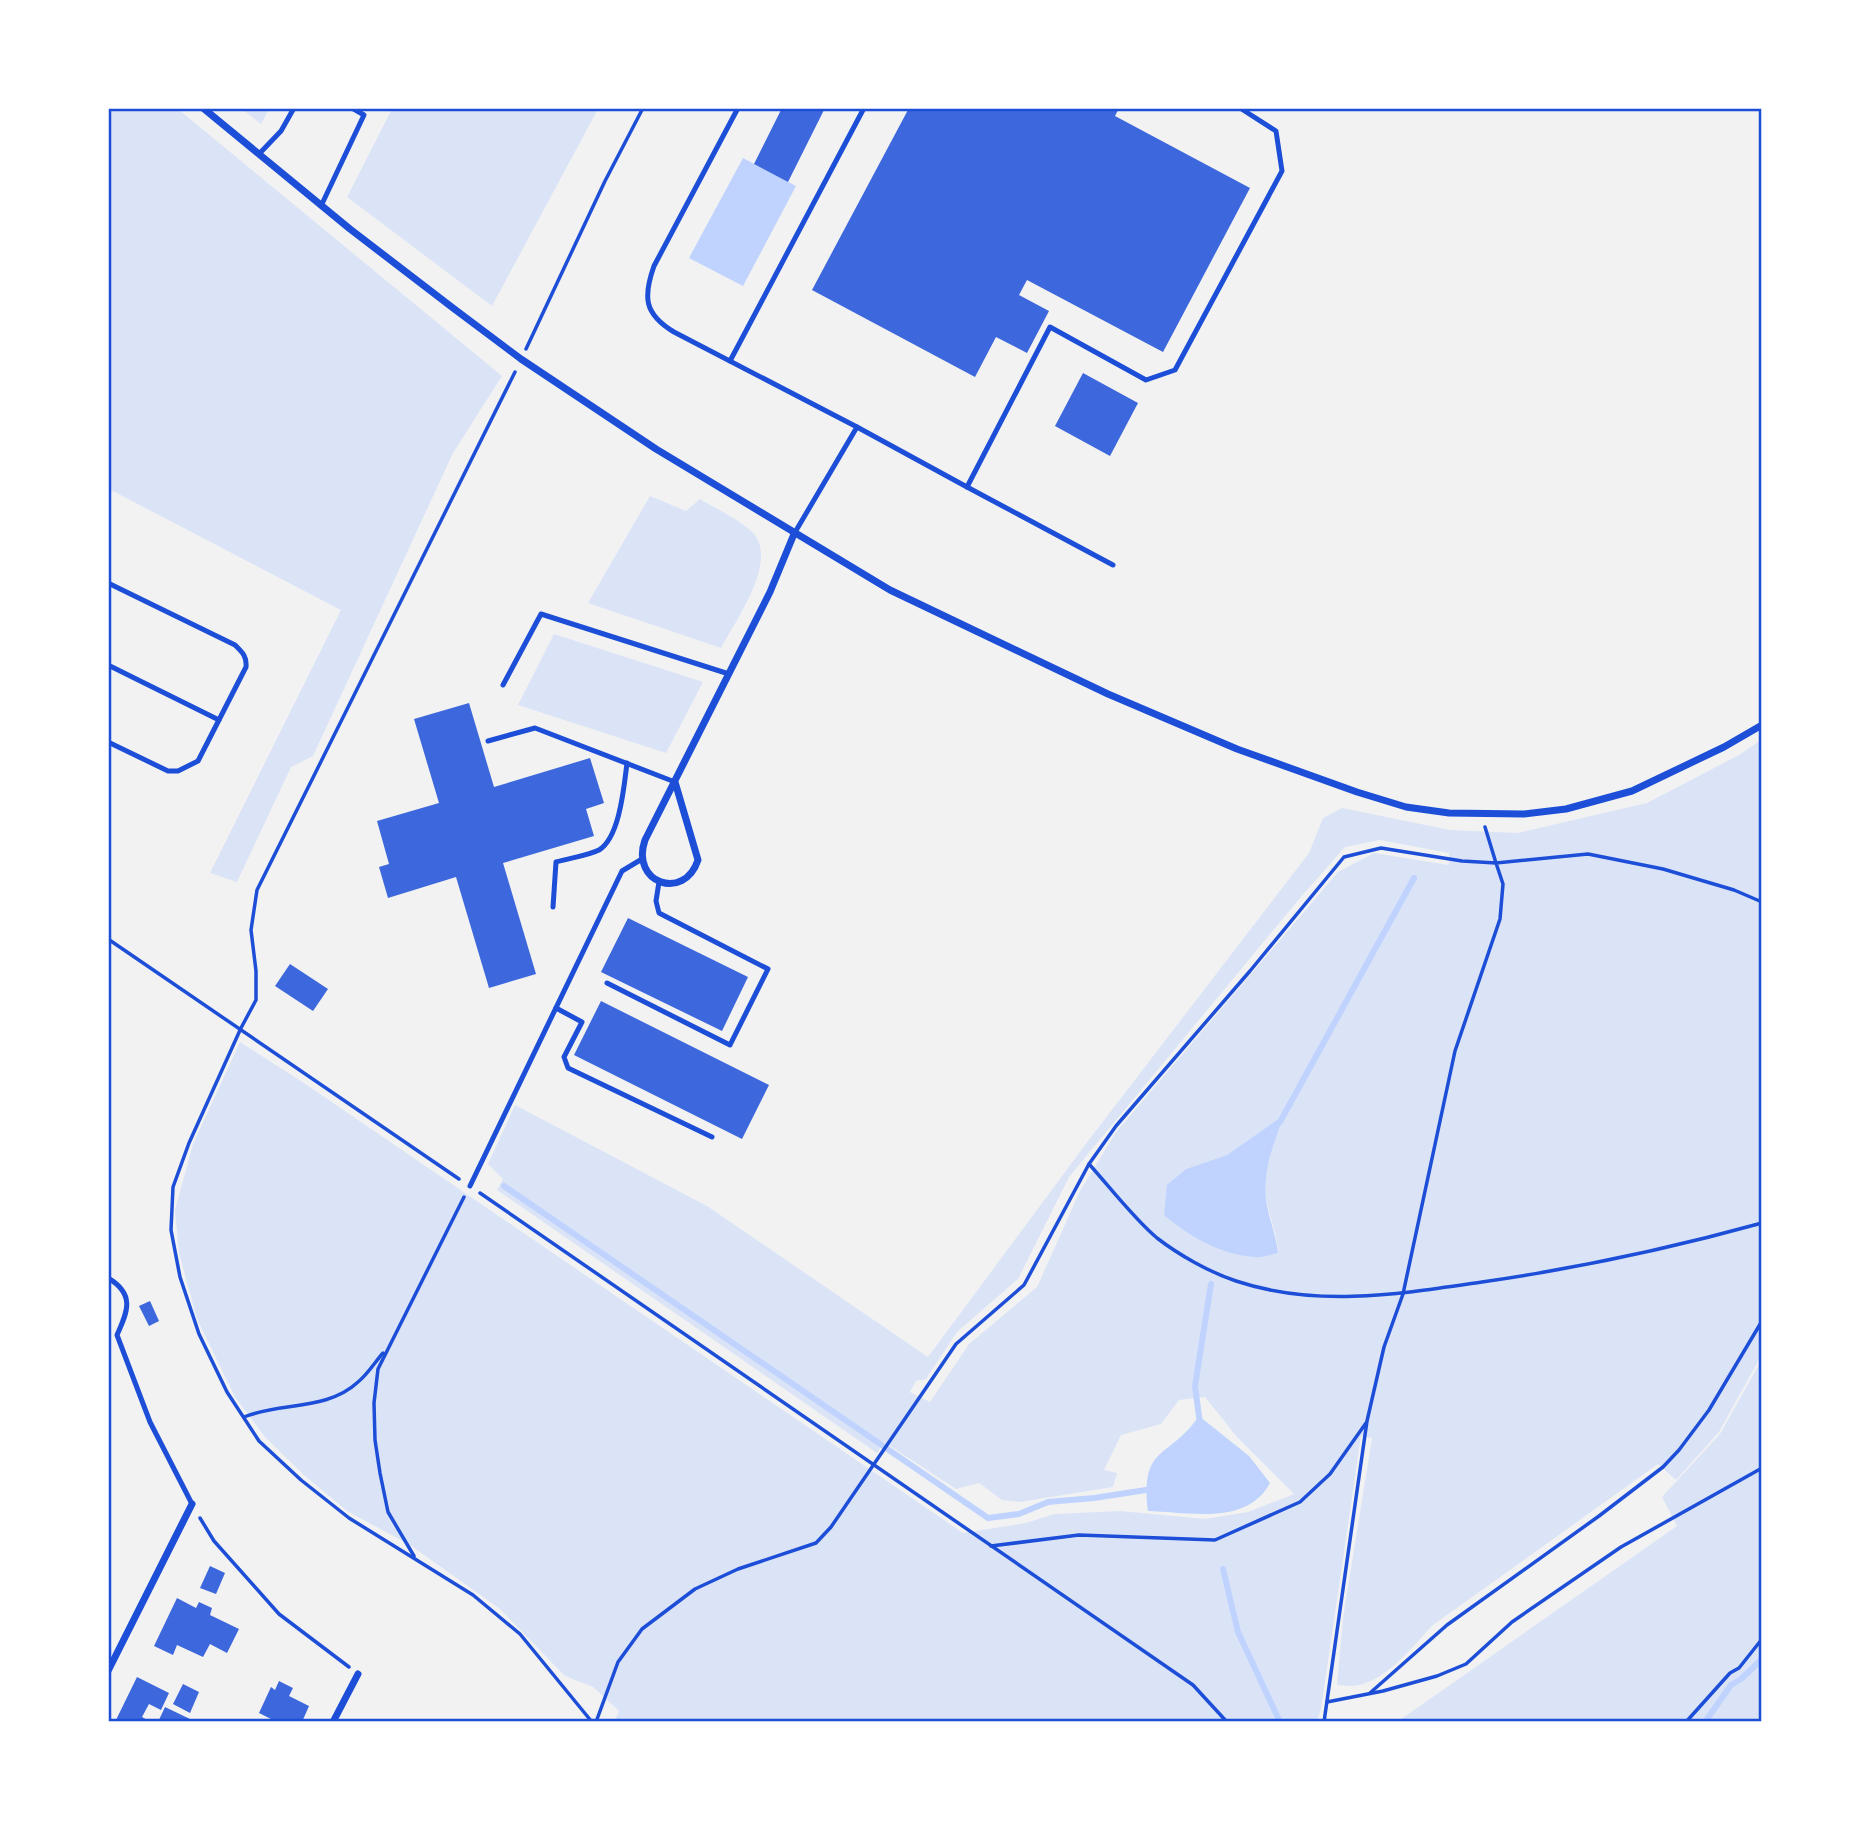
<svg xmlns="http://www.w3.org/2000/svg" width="1870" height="1830" font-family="'Archivo Narrow',sans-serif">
<rect width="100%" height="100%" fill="#f2f2f2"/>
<!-- green -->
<g fill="#dbe4f7" fill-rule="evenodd">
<polygon points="108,109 178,109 502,376 453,453 313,756 291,767 237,882 210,873 341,610 109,489"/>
<polygon points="242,109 269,109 261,124"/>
<polygon points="392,109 598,109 492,306 347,197"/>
<path d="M650,496l36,15 14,-12c16,10 37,19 51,32 30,27 -15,89 -30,117l-133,-45z"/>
<polygon points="554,634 703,682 666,753 518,705"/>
<path d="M1761,740v616l-42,76 -43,48 -18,-16 -225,161c-20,21 -44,53 -74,60 -7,2 -15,0 -22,0l6,-67 29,-180 -11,-2 -40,273 -4,12h-702l4,-10 -26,-24 -28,-11 -65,-67 -90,-64 -63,-34 -43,-36 -39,-38 -30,-40 -38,-78 -18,-66 -4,-43 18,-66 47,-102 64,41 659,450 63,-10 28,-9 66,-3 85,8 43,-7 46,-18 -57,-57 -32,-40 -26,3 -18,24 -40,11 -17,35 13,3 -4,14 -93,15 -18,-2 -23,-17 -23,6 -72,-47 -7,11 -380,-263 6,-11 -15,-15 27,-59 192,101 221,151 157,-212 224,-292 14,-35 19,-10 108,22 68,3 129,-30 92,-48zM1380,840l69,13v12l-75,-12 -36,19 -222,260 -36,59 -43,96 -68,57 -39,58 -20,-10 6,-11 10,-2 31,-47 61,-53 51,-102 231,-279 45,-51zM1283,1116c-9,28 -23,57 -16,87 4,17 10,32 11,50l-92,-84 41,-14z"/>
<polygon points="1761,1361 1761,1721 1397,1722 1677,1526 1662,1497 1720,1434"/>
</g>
<!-- water -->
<g fill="#bfd3fe">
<polygon points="743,158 796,186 743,286 689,258"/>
<path d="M1284,1115c-10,28 -21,54 -18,84 2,17 10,35 12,54 -7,1 -15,5 -22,4 -33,-1 -68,-21 -92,-42l3,-30 19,-16 41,-14z"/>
<path d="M1199,1416l50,40 21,27c-23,43 -80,29 -122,28 -8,-67 21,-51 51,-95z"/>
</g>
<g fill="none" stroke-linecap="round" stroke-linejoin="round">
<!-- stream -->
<g stroke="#bfd3fe" stroke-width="6">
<polyline points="1280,1122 1414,878"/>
<polyline points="504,1186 988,1518 1019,1514 1048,1502 1094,1498 1146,1490"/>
<polyline points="1200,1424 1195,1386 1211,1284"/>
<polyline points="1223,1569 1238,1632 1280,1722"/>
<polyline points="1705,1722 1731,1685 1741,1679 1762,1659"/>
</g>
</g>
<!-- building -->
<g fill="#3d67dc">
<polygon points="782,108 825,108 788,182 754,164"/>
<polygon points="909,108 1119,108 1115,116 1250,188 1163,352 1027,280 1019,295 1049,311 1027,353 996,337 975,377 812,290"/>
<polygon points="1083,373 1138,403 1110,456 1055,426"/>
<polygon points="469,703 494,787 590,758 604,803 586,809 594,836 503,863 536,974 489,988 456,877 388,898 379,867 389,864 377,821 439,803 414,719"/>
<polygon points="628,918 748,977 722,1031 601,972"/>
<polygon points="290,964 328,989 313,1011 275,986"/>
<polygon points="601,1001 769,1085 742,1139 574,1055"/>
<polygon points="150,1301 159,1321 149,1326 139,1306"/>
<polygon points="210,1566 225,1573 216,1594 200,1588"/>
<polygon points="177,1598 196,1608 199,1602 212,1608 210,1615 239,1629 227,1653 210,1644 203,1657 177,1645 173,1655 154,1646"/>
<polygon points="137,1677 169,1693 161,1710 149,1704 142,1717 151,1722 115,1722"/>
<polygon points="279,1681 293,1688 289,1696 309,1706 302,1722 277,1722 259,1713 271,1687 275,1690"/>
<polygon points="183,1684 199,1692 190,1713 173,1704"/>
<polygon points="165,1707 190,1719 189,1722 158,1722"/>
</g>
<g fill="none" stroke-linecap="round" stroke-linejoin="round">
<!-- path -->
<g stroke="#1d4ed8" stroke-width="3.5">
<polyline points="526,349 605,181 643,108"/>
<polyline points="515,372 257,890 251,930 256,971 256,1000 241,1028 189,1143 173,1187 171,1230 180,1277 199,1334 227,1392 259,1441 301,1480 349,1518 473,1595 520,1634 592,1722"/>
<polyline points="108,939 459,1179"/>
<path d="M1089,1164c19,21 46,56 68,74 22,17 52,34 79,43 81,27 164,13 246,1 97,-14 186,-33 280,-59"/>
<polyline points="480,1193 1193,1685 1227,1722"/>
<path d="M244,1417c36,-15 83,-6 114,-35 10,-8 17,-20 25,-29"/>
<polyline points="200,1518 214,1541 279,1614 349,1667"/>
<polyline points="991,1546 1079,1535 1215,1540 1300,1502 1330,1474 1366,1423"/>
<polyline points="414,1556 388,1512 380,1473 375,1440 374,1403 378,1369 464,1197"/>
<polyline points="1370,1693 1447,1625 1599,1516 1663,1467 1679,1450 1709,1410 1762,1321"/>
<polyline points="1327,1702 1383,1691 1437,1676 1466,1664 1512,1622 1621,1547 1762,1468"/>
<polyline points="596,1722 618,1662 642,1629 695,1589 738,1569 816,1543 831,1527 956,1344 1024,1285 1089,1164 1116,1126 1250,971 1344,857 1381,848 1462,861 1496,863 1485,827"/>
<polyline points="1324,1722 1367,1421 1384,1347 1403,1294 1455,1051 1500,919 1503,884 1496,863 1588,854 1663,869 1734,890 1762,902"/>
<polyline points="1686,1722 1730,1673 1739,1668 1762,1639"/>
</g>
<!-- service -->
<g stroke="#1d4ed8" stroke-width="5">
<path d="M738,108l-84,158c-11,31 -10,48 20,66l183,95 -63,107"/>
<polyline points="259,154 281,131 294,108"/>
<polyline points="321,206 364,115 352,108"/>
<polyline points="730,361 864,108"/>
<polyline points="857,427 967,487 1050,327 1146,380 1175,370 1282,171 1276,131 1240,108"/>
<polyline points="967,487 1113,565"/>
<path d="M108,583l127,62c7,7 12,11 11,22l-48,94 -20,10h-10l-60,-29"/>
<polyline points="108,665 219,720"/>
<polyline points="503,685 541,614 729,674"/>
<polyline points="488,741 535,728 675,782"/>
<path d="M553,907l3,-45c13,-4 31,-6 43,-12 21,-13 25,-64 28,-87"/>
<polyline points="607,983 730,1045 768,969 659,913 656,901 659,882"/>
<polyline points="556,1008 582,1022 564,1057 568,1068 712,1137"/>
<polyline points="470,1186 622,871 642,859"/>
<path d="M108,1278c27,16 20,33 9,57l33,87 42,82"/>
</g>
<!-- minor -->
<g stroke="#1d4ed8" stroke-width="7">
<polyline points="203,108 350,229 453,308 521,359 656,449 890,590 1108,694 1237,749 1357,792 1406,807 1449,813 1524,814 1566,809 1632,791 1724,747 1762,725"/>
<path d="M675,782l23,78c-14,42 -68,23 -53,-20l125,-248 24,-58"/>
<polyline points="108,1671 192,1504"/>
<polyline points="333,1722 358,1674"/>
</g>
</g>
<!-- border -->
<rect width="1870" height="1830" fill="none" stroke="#ffffff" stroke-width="220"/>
<rect x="110" y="110" width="1650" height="1610" fill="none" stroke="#1d4ed8" stroke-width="2.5"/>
</svg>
